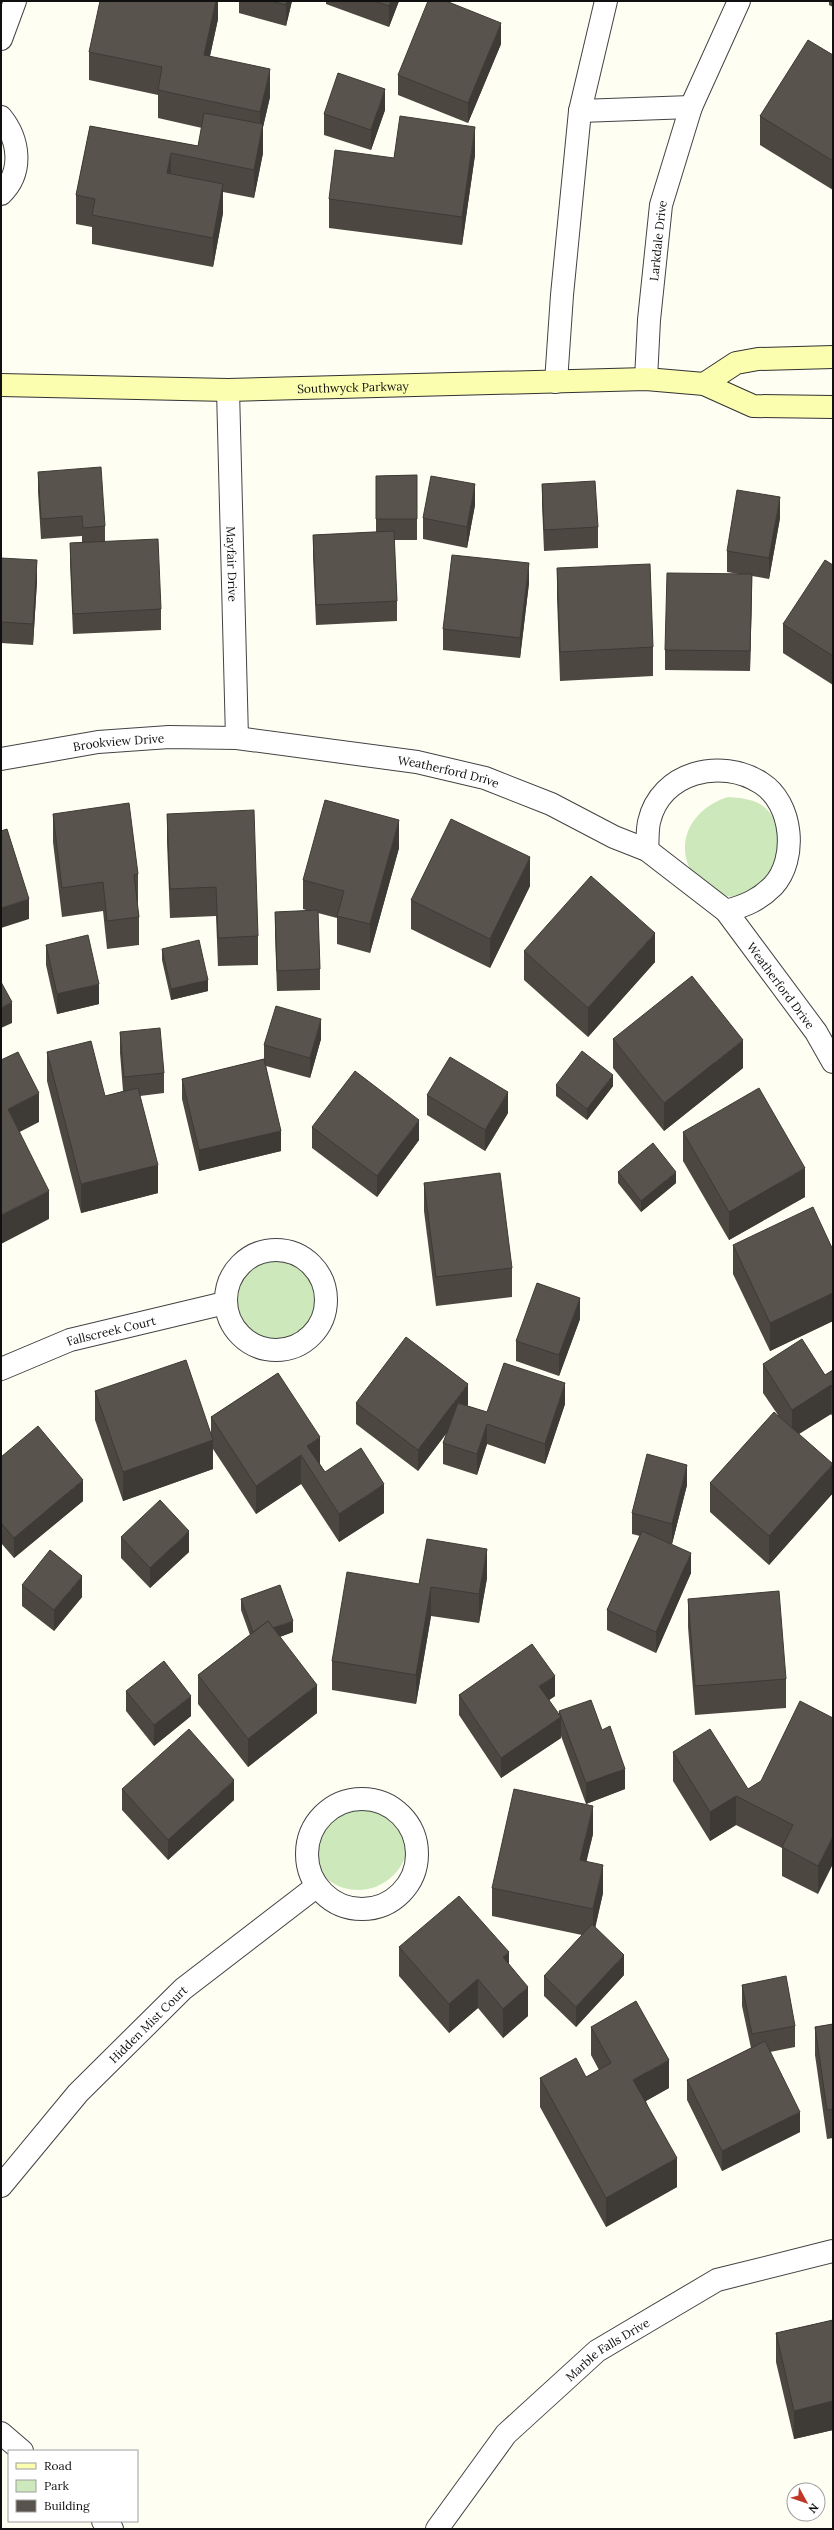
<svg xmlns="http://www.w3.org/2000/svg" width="834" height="2530" font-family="Lora,serif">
<rect width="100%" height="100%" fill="#fffef3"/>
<!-- green -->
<g fill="#cde9bc">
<path d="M728,797c38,2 42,12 57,44l-17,43c-9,4 -21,12 -31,13 -11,1 -20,-5 -28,-11 -5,-4 -13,-8 -17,-13 -19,-34 3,-66 36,-76z"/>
<circle cx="278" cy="1306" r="50"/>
<circle cx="358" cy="1840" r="50"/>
</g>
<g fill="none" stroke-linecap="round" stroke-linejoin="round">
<defs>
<g id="street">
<polyline points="1,39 15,1"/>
<polyline points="580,111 691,107"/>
<path d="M1,117c18,22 23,55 0,77"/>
<path id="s1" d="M646,379l3,-59 12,-115 30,-98 48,-106"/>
<polyline points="556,382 562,295 580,111 606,1"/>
<path id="s2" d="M228,390l9,348"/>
<path id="s3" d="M1,759l97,-17 71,-5 68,1 180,24 68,16 66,26 63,33 33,13 79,61 90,121 17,30"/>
<path d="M647,850c1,-9 0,-19 2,-28 11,-50 72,-65 112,-39 32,20 37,76 12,103 -14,14 -28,20 -47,25"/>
<circle cx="276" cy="1300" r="50"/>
<path id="s4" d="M1,1369l69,-29 155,-37"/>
<circle cx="362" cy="1854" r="55"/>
<path id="s5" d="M1,2186l77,-93 105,-104 134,-103"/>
<polyline points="1,2433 22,2451"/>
<polyline points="103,2521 112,2529"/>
<path id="s6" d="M437,2529l69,-95 91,-83 120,-71 116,-29"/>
</g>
<g id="secondary">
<polyline points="704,384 736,363 758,359 833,357"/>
<path id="s7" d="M1,385l227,5 418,-11 58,5 49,22 80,1"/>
</g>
</defs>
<!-- street casing -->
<use href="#street" stroke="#434343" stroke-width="24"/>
<!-- secondary casing -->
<use href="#secondary" stroke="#323232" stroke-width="24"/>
<!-- street -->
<use href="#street" stroke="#fff" stroke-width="22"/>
<!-- secondary -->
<use href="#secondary" stroke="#fbfdaf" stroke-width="22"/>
</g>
<!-- wall -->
<g fill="#4c4741">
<polygon points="218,1 218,19 210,56 270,97 263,127 263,153 254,198 223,192 223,213 213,267 92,244 92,227 76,224 76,195 90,126 198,146 202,128 158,118 158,95 89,80 89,52"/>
<polygon points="239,1 292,1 286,26 239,13"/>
<polygon points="326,1 399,1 389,27 326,4"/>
<polygon points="829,1 833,1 833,7 829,5"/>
<polygon points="501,44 468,123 398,95 398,75"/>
<polygon points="833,55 833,190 760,145 760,116"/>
<polygon points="385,110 371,150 324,135 324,114"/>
<polygon points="475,155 462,245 329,228 329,199 394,158"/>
<polygon points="38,472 105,526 105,541 161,609 161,630 73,634 70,563 70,543 82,542 82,536 41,539 38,492"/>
<polygon points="417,475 417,540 394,540 397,601 397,621 316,625 313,555 313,535 376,532 376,476"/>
<polygon points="542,484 598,527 598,548 544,551 542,504"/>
<polygon points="475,505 467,548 423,539 423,518"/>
<polygon points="780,518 769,579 752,576 750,671 665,670 665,650 739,574 727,572 727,551"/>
<polygon points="1,558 37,581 33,645 1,643"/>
<polygon points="833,565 833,685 783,653 783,624"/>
<polygon points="557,568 653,647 653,676 560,681 557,597"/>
<polygon points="529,583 520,658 443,650 443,629"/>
<polygon points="53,814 138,874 138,903 137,903 139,917 139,945 107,949 103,911 62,917 53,842"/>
<polygon points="167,814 258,936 258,965 218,966 216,916 170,918 167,842"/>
<polygon points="399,848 370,953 337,944 337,918 318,913 320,969 320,990 277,991 275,933 275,912 309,911 303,909 303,880"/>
<polygon points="530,886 490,968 411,929 411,900"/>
<polygon points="46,945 99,1004 57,1014 46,965"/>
<polygon points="162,949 208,991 171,1000 162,960"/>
<polygon points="524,951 655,962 588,1037 524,980"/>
<polygon points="120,1032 164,1073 164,1093 140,1096 158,1193 81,1213 47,1081 47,1052 105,1096 123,1091 120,1053"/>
<polygon points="321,1039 310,1078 266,1066 281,1151 199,1171 182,1099 182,1079 264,1059 264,1045"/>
<polygon points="613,1039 743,1068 664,1131 613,1068"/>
<polygon points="556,1085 613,1086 587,1120 556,1096"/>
<polygon points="427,1095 508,1113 485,1151 427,1115"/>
<polygon points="312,1127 419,1140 377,1197 312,1148"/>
<polygon points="683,1132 805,1197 729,1240 683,1161"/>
<polygon points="618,1172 676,1183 641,1212 618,1183"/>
<polygon points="424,1183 512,1268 512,1297 436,1306 424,1211"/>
<polygon points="733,1245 833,1250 833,1321 770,1351 733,1274"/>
<polygon points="580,1319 559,1376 516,1361 516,1341"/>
<polygon points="763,1364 825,1375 833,1370 833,1417 831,1414 799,1434 833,1493 769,1565 710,1512 710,1483 778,1415 763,1393"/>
<polygon points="278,1373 320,1464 325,1472 384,1513 339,1542 301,1484 256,1514 213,1449 213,1469 123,1501 95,1420 95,1391 211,1434 211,1417"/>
<polygon points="356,1403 468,1405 467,1406 487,1412 565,1404 545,1464 487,1444 477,1475 443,1464 443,1443 447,1432 418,1471 356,1424"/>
<polygon points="1,1457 83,1501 14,1558 1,1543"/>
<polygon points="687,1485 672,1544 670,1544 691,1573 656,1653 607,1630 607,1610 640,1536 632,1534 632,1513"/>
<polygon points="121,1537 189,1552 150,1588 121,1558"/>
<polygon points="487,1578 479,1623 431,1616 416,1704 332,1690 332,1661 419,1584"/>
<polygon points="22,1585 82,1597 54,1631 22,1606"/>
<polygon points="241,1599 293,1632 280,1637 317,1713 248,1767 198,1704 198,1675 250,1635 241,1610"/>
<polygon points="688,1599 786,1679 786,1708 695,1715 688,1627"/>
<polygon points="126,1691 191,1716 154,1746 126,1711"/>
<polygon points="459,1695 555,1696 549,1700 559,1715 559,1711 602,1730 625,1789 586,1804 561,1736 561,1738 501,1778 459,1715"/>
<polygon points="833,1718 818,1894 782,1876 782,1848 736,1825 710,1841 673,1781 673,1752 748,1789 761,1781"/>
<polygon points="122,1789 234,1800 168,1860 122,1810"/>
<polygon points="593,1834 586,1861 603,1893 595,1927 624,1975 576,2027 544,1996 544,1976 582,1935 492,1916 492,1888"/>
<polygon points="399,1947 509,1964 528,2016 503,2038 478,2008 449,2033 399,1976"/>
<polygon points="742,1985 795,2026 795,2047 770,2052 800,2132 722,2171 687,2100 687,2080 751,2048 742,2006"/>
<polygon points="833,2024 833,2138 827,2139 815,2055 815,2027"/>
<polygon points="591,2027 669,2088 646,2101 677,2187 606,2227 540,2107 540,2078 586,2077 599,2070 591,2055"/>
<polygon points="833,2320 833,2430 794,2439 776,2362 776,2333"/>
</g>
<!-- shaded-wall -->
<g fill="#3e3a35">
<polygon points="216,1 218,1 218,19 204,83 204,55"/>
<polygon points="287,1 292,1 286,26 286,5"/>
<polygon points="391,1 399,1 389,27 389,6"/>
<polygon points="501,23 501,44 468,123 468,103"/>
<polygon points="270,69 270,97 263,127 263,153 254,198 254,170 260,139 260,112"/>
<polygon points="385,89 385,110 371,150 371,130"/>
<polygon points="475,127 475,155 462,245 462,217"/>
<polygon points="171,153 171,182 167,173"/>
<polygon points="223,184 223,213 213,267 213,238"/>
<polygon points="475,484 475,505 467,548 467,527"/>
<polygon points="780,497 780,518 769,579 769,558"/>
<polygon points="37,560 37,581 33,645 33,624"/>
<polygon points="529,563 529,583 520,658 520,638"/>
<polygon points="752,574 752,594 750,671 750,651"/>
<polygon points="399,820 399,848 370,953 370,924"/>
<polygon points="530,857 530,886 490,968 490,939"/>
<polygon points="29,899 29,919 1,928 1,908"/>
<polygon points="655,933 655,962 588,1037 588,1008"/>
<polygon points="208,980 208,991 171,1000 171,989"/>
<polygon points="99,984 99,1004 57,1014 57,994"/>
<polygon points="12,1002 12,1023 1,1028 1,1008"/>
<polygon points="321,1019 321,1039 310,1078 310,1058"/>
<polygon points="743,1040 743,1068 664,1131 664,1103"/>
<polygon points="613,1075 613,1086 587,1120 587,1109"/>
<polygon points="508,1092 508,1113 485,1151 485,1130"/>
<polygon points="39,1093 39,1122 8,1138 8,1109"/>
<polygon points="419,1120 419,1140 377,1197 377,1176"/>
<polygon points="281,1131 281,1151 199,1171 199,1150"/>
<polygon points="158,1165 158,1193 81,1213 81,1184"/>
<polygon points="805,1168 805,1197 729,1240 729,1212"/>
<polygon points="676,1172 676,1183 641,1212 641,1201"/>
<polygon points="49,1191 49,1219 1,1244 1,1215"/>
<polygon points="833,1293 833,1321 770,1351 770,1323"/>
<polygon points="580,1298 580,1319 559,1376 559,1355"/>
<polygon points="565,1383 565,1404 545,1464 545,1444"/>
<polygon points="468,1384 468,1405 418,1471 418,1450"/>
<polygon points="831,1385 831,1414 792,1438 792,1410"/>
<polygon points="487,1424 487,1444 477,1475 477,1454"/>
<polygon points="320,1437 320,1466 307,1446"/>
<polygon points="213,1440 213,1469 123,1501 123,1472"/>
<polygon points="301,1455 301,1484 256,1514 256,1486"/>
<polygon points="833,1464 833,1493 769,1565 769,1536"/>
<polygon points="687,1465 687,1485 672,1544 672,1524"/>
<polygon points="83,1480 83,1501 14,1558 14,1538"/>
<polygon points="384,1484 384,1513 339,1542 339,1514"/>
<polygon points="189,1531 189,1552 150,1588 150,1568"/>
<polygon points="487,1549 487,1578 479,1623 479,1594"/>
<polygon points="691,1553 691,1573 656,1653 656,1632"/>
<polygon points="82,1576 82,1597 54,1631 54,1610"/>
<polygon points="431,1587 431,1616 416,1704 416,1675"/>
<polygon points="293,1621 293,1632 254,1646 254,1635"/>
<polygon points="555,1676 555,1696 539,1707 539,1686"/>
<polygon points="317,1685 317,1713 248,1767 248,1739"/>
<polygon points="191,1696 191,1716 154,1746 154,1725"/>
<polygon points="561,1717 561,1738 501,1778 501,1758"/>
<polygon points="625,1769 625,1789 586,1804 586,1783"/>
<polygon points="234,1780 234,1800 168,1860 168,1840"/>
<polygon points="736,1796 736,1825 710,1841 710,1812"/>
<polygon points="593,1806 593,1834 580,1889 580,1860"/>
<polygon points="833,1836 833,1864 818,1894 818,1866"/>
<polygon points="603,1865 603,1893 593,1938 593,1909"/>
<polygon points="509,1952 509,1981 503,1957"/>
<polygon points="624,1955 624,1975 576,2027 576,2007"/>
<polygon points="478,1979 478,2008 449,2033 449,2004"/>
<polygon points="528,1987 528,2016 503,2038 503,2009"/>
<polygon points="669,2060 669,2088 633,2108 633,2080"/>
<polygon points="800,2112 800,2132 722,2171 722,2151"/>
<polygon points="677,2158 677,2187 606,2227 606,2198"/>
<polygon points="833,2401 833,2430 794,2439 794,2411"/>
</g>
<!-- building -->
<g fill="#58534c" stroke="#3e3a35">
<polygon points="100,1 216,1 204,55 270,69 260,112 158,90 162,67 89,52"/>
<polygon points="271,1 287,1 286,5"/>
<polygon points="374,1 391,1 389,6"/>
<polygon points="428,1 446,1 501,23 468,103 398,75"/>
<polygon points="808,40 833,55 833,161 760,116"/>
<polygon points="338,73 385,89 371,130 324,114"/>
<polygon points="204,113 263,124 254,170 171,153 167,173 223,184 213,238 92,215 95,199 76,195 90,126 198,146"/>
<polygon points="400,116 475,127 462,217 329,199 335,150 394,158"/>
<polygon points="101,467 105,526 83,528 82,516 41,519 38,472"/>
<polygon points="417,475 417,519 376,519 376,476"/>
<polygon points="431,476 475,484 467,527 423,518"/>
<polygon points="595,481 598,527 544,530 542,484"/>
<polygon points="737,490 780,497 769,558 727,551"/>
<polygon points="394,531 397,601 316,605 313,535"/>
<polygon points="158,539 161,609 73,614 70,543"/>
<polygon points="452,555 529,563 520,638 443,629"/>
<polygon points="1,558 37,560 33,624 1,622"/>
<polygon points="825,560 833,565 833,656 783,624"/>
<polygon points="650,564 653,647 560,652 557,568"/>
<polygon points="667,573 752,574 750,651 665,650"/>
<polygon points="325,800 399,820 370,924 337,916 344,891 303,880"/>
<polygon points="129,803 138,874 134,875 139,917 107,921 103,882 62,888 53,814"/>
<polygon points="254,810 258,936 218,938 216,887 170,889 167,814"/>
<polygon points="451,819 530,857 490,939 411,900"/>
<polygon points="7,829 29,899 1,908 1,831"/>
<polygon points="591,876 655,933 588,1008 524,951"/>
<polygon points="318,910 320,969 277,971 275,912"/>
<polygon points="88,935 99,984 57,994 46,945"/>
<polygon points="199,940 208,980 171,989 162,949"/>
<polygon points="692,976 743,1040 664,1103 613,1039"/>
<polygon points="1,982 12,1002 1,1008"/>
<polygon points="276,1006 321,1019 310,1058 264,1045"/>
<polygon points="160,1028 164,1073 124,1077 120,1032"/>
<polygon points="91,1041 105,1096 138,1088 158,1165 81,1184 47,1052"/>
<polygon points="582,1051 613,1075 587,1109 556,1085"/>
<polygon points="18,1052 39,1093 8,1109 49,1191 1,1215 1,1060"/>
<polygon points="450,1057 508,1092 485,1130 427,1095"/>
<polygon points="264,1059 281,1131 199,1150 182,1079"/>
<polygon points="355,1071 419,1120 377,1176 312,1127"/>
<polygon points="759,1088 805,1168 729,1212 683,1132"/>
<polygon points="653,1143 676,1172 641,1201 618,1172"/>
<polygon points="500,1173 512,1268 436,1277 424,1183"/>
<polygon points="813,1207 833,1250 833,1293 770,1323 733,1245"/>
<polygon points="537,1283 580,1298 559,1355 516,1341"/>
<polygon points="406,1337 468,1384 418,1450 356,1403"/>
<polygon points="802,1339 825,1375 833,1370 833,1389 831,1385 792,1410 763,1364"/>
<polygon points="186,1360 213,1440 123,1472 95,1391"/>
<polygon points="504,1363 565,1383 545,1444 487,1424 477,1454 443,1443 458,1403 487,1412"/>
<polygon points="278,1373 320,1437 307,1446 325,1472 361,1448 384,1484 339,1514 301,1455 256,1486 211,1417"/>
<polygon points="774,1412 833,1464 769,1536 710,1483"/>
<polygon points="38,1426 83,1480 14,1538 1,1523 1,1457"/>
<polygon points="647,1454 687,1465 672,1524 632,1513"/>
<polygon points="160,1500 189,1531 150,1568 121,1537"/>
<polygon points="642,1531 691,1553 656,1632 607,1610"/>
<polygon points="427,1539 487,1549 479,1594 431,1587 416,1675 332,1661 347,1572 419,1584"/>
<polygon points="50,1550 82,1576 54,1610 22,1585"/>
<polygon points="280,1585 293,1621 273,1628 268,1621 253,1632 241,1599"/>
<polygon points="779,1591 786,1679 695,1686 688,1599"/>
<polygon points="268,1621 317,1685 248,1739 198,1675"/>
<polygon points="532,1644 555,1676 539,1686 561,1717 501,1758 459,1695"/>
<polygon points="164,1661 191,1696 154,1725 126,1691"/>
<polygon points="591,1700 602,1730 610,1726 625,1769 586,1783 559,1711"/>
<polygon points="800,1701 833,1718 833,1836 818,1866 782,1847 793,1825 736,1796 710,1812 673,1752 710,1729 748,1789 761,1781"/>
<polygon points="189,1729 234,1780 168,1840 122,1789"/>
<polygon points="514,1789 593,1806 580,1860 603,1865 593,1909 492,1888"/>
<polygon points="459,1896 509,1952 503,1957 528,1987 503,2009 478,1979 449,2004 399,1947"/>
<polygon points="592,1924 624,1955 576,2007 544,1976"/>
<polygon points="786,1976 795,2026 752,2034 742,1985"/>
<polygon points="636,2001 669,2060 633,2080 677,2158 606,2198 540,2078 576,2058 586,2077 611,2063 591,2027"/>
<polygon points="833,2024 833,2109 827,2110 815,2027"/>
<polygon points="765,2041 800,2112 722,2151 687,2080"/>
<polygon points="833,2320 833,2401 794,2411 776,2333"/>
</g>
<g text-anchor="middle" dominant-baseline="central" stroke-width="4" stroke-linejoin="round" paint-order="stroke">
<!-- street labels -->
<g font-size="12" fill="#101010" stroke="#fff">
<text stroke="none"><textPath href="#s1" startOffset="139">Larkdale Drive</textPath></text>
<text stroke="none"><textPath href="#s7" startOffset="352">Southwyck Parkway</textPath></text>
<text stroke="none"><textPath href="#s2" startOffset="174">Mayfair Drive</textPath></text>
<text stroke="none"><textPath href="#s3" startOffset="119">Brookview Drive</textPath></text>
<text stroke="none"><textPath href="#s3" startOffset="452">Weatherford Drive</textPath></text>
<text stroke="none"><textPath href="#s3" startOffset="859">Weatherford Drive</textPath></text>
<text stroke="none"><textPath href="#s4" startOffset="117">Fallscreek Court</textPath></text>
<text stroke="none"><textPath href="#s5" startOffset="219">Hidden Mist Court</textPath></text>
<text stroke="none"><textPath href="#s6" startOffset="250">Marble Falls Drive</textPath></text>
</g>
</g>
<!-- border -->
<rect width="834" height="2530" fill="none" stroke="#101010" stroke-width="4"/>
<!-- legend -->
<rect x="8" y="2450" width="130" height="72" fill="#ffffff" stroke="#9f9f9f"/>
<rect x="16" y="2463" width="20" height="6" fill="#fbfdaf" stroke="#9f9f9f"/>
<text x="44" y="2470" font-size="12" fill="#101010">Road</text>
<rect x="16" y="2480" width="20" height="12" fill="#cde9bc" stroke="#9f9f9f"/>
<text x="44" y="2490" font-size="12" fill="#101010">Park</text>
<rect x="16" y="2500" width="20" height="12" fill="#58534c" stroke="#9f9f9f"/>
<text x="44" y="2510" font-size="12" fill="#101010">Building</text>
<!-- north arrow -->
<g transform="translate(806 2502) rotate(130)"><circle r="19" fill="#ffffff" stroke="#9f9f9f"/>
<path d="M0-3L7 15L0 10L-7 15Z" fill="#be3729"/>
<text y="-6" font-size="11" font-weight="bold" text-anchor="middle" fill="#101010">N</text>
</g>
</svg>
